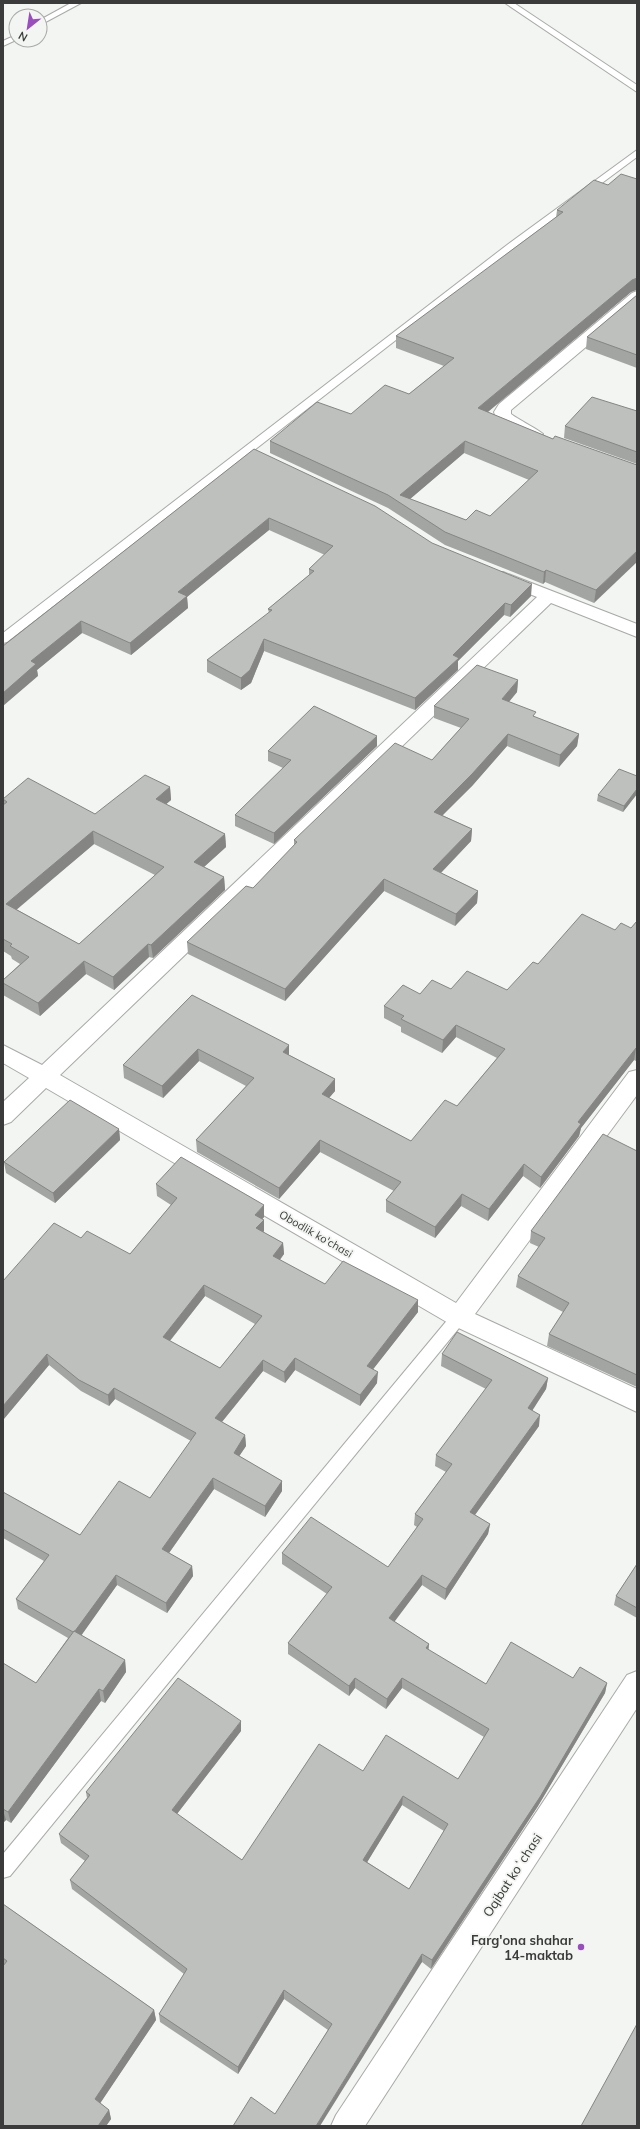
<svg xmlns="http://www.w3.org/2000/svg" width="640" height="2129" font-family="Mulish,sans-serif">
<rect width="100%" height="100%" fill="#f3f5f2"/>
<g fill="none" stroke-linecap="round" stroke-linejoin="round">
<defs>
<g id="service">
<polygon points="71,3 81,3 40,25 40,20"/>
<polygon points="505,3 514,3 637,85 637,92"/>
<polygon points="16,35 16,40 3,46 3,41"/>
<polygon points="637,150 637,157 513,249 7,642 3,643 3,633 507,245"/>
<polygon points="459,1311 464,1312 467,1317 464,1322 10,1876 3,1878 3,1854 454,1312"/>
</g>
<g id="minor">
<path d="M637,291v13l-126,106v4c5,4 31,18 32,20l-2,3c-14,4 -44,-11 -47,-25l5,-8 133,-111z"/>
<polygon points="503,572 637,624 637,637 551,603 60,1075 456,1303 629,1072 637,1070 637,1095 475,1314 637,1389 637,1412 450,1324 46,1088 11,1122 3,1125 3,1102 29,1078 3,1063 3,1045 42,1065 537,597 497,581 494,577 497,573"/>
<polygon points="637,1671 637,1708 365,2126 331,2126 336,2115 627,1675"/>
</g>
</defs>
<!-- service casing -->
<use href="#service" stroke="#a8aaa7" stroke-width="2"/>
<!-- minor casing -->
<use href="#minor" stroke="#a8aaa7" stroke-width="2"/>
<!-- service -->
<use href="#service" fill="#fff" fill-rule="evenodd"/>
<!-- minor -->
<use href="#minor" fill="#fff" fill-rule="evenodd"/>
</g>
<!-- wall -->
<g fill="#a3a5a3" fill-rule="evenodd">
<path d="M637,179v111h-1l-5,2 -143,120 65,27 84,26 -43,138 -49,-21 -2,2 -98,-39 -57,-37 -118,-55v-12l81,-27 58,-20 35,-28 -48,-18v-12l160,-118 1,-8 51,-25zM464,453l65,27 -39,36 -24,4 -56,-21z"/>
<polygon points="637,295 637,368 586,349 587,337"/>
<polygon points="637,411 637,464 564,438 565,426"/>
<polygon points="254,449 531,596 510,617 504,615 458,661 458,670 415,710 264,651 251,683 241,690 207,672 207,660 269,613 268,609 309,575 309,569 325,555 269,530 187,597 188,608 131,655 82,633 37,670 38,676 3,646"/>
<polygon points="518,680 517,692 509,702 535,717 579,734 577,746 559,767 507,746 472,786 442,815 472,829 471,841 441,873 478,891 477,903 455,926 384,891 285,1001 188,954 187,942 253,888 294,846 294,840 432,760 461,728 434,718 434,706"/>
<polygon points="377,736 377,746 274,844 235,826 235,815 283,768 268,761 268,751"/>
<polygon points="637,776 637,794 623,812 597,801 598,795"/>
<path d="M170,787l1,13 -5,4 59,30 1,13 -22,20 20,10 1,13 -72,68 -4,-1 -35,33 -28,-16 -46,42 -37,-21v-15l17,-16 -8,-5 -1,-3 -8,-5v-146l1,-1 -1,-5 92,15zM94,844l61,31 -76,69 -63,-35z"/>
<polygon points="637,921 637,1060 636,1061 634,1060 581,1128 579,1136 540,1188 523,1176 488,1221 461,1206 435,1238 386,1212 386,1200 394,1191 320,1152 279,1199 197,1152 196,1140 246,1086 199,1061 163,1098 124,1078 123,1065 192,995 289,1055 335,1079 335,1091 329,1098 411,1141 457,1106 497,1058 456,1037 442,1053 401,1032 401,1027 384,1018 384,1006 420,994 451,989 507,990 538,964 615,930 631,928"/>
<polygon points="119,1129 120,1140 55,1203 6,1173 4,1162"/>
<polygon points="637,1151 637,1387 547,1346 549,1334 563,1312 516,1287 518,1276 539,1247 530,1243 531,1231"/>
<path d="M156,1184l108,33 -2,2 2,12 -1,1 20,11 1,11 -4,6 45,24 93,16v12l-45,57 4,14 -17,23 -65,-36 -10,13 -22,-12 -41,51 23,13 1,11 -7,10 43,25v10l-17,26 -51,-28 -45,64 23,13 1,10 -26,37 -50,-28 -36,50 44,25 1,12 -21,31 -4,-2 -90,122 -5,-3 -3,3v-160l33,20 32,-45 -50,-29 -2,-10 28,-38 -41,-23v-46l77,43 70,-37 41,-57 -76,-42 -6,7 -28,-15 -32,-26 -46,55v-139l78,-43 49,16 41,-49 -14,-9zM205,1296l50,28 -35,44 -50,-27z"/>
<path d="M442,1354l106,24 -2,11 -14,21 7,16 -64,89 15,9 -2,10 -43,66 -23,-15 -28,36 35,23 -1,6 58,34 87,-6 34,5 -2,10 -67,113 -107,163 -9,-7 -147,152 53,-84 -44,-31 -46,75 -78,-52 -1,-8 25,-40 -112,-85 -2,-9 15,-19 -24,-18 -2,-9 28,-36 -1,-6 155,-61 -64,83 65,46 121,-89 95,8 26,-42 -82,-49 -16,21 -31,-21 -6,8 -61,-42v-11l39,-49 -45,-30v-11l106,14 29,-40 -3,-2 1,-11 31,-42 -11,-6 1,-11 50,-66 -45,-23zM402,1805l42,26 -35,58 -42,-27z"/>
<polygon points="637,1564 637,1618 614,1605 616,1596"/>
<polygon points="3,1904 154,2010 156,2020 100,2103 109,2110 111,2119 106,2126 3,2126"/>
</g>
<!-- shaded-wall -->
<g fill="#858684">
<polygon points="637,278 636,290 631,292 478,420 478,408 632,280"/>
<polygon points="465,441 464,453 403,505 400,495"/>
<polygon points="269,518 269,530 187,597 188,608 131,655 130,643 178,592"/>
<polygon points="637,551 637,562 594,603 596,590"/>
<polygon points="546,570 545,582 543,584 544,572"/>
<polygon points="532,584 531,596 510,617 511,605"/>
<polygon points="505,603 504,615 458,661 458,670 415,710 415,698 453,655"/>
<polygon points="81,621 82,633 37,670 38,676 3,706 3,693 31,661"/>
<polygon points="264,639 264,651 251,683 241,690 241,678"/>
<polygon points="518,680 517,692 501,711 502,699"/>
<polygon points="508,734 507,746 472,786 434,824 434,812"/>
<polygon points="579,734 577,746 559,767 560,755"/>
<polygon points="377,736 377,746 274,844 274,833"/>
<polygon points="170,787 171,800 157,812 156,799"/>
<polygon points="637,789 637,794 623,812 624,806"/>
<polygon points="472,829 471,841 433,881 433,869"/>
<polygon points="93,831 94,844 8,917 6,904"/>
<polygon points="225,834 226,847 195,875 194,862"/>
<polygon points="224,877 225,890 153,958 151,945"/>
<polygon points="384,879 384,891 285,1001 285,989"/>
<polygon points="478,891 477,903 455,926 456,914"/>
<polygon points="148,944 149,957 114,990 113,977"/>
<polygon points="84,961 86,974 40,1016 38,1003"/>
<polygon points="456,1025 456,1037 442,1053 443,1040"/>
<polygon points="289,1045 289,1057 283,1052"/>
<polygon points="636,1048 634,1060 581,1128 579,1136 540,1188 541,1177 578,1122"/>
<polygon points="198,1049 199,1061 163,1098 162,1086"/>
<polygon points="335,1079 335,1091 322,1106 322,1094"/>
<polygon points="119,1129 120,1140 55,1203 53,1193"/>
<polygon points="320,1140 320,1152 279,1199 279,1188"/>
<polygon points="524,1164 523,1176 488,1221 489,1209"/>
<polygon points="462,1194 461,1206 435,1238 435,1227"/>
<polygon points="264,1205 264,1217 256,1227 255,1215"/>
<polygon points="264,1220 264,1231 257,1239 256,1228"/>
<polygon points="283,1243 284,1254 273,1268 273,1256"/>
<polygon points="204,1285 205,1296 164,1348 163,1337"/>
<polygon points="418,1300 418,1312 367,1377 367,1366"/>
<polygon points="47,1354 49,1365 3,1420 3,1406"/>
<polygon points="295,1358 295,1370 285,1383 284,1372"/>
<polygon points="263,1360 263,1371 216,1429 215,1418"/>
<polygon points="378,1372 377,1383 360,1406 360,1395"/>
<polygon points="548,1378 546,1389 527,1419 528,1408"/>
<polygon points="114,1388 115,1399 109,1406 108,1395"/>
<polygon points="540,1415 539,1426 469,1523 470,1512"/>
<polygon points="245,1435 246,1446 234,1464 234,1453"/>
<polygon points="213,1478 214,1489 164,1560 162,1549"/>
<polygon points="282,1481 282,1491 265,1517 265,1506"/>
<polygon points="490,1524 488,1534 445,1600 446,1589"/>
<polygon points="192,1566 193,1576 167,1613 166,1603"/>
<polygon points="116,1575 117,1585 76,1643 74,1632"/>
<polygon points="422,1575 422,1585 389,1629 389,1618"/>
<polygon points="429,1644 428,1654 426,1648"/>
<polygon points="125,1660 126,1672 105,1703 103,1691"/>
<polygon points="355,1678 355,1688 349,1696 349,1686"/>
<polygon points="402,1678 402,1688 386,1709 387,1699"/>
<polygon points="607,1683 605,1693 538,1806 431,1969 432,1960"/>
<polygon points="99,1689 101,1701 11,1823 8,1812"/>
<polygon points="241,1721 241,1731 173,1819 172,1810"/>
<polygon points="403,1796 402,1805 363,1869 363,1860"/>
<polygon points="3,1810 6,1820 3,1823"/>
<polygon points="422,1954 422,1962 320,2126 316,2126"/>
<polygon points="284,1990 284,1999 238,2074 238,2067"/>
<polygon points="154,2010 156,2020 97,2108 95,2099"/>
<polygon points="109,2110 111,2119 106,2126 98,2126"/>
</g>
<!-- building -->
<g fill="#bec0bd" stroke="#858684" fill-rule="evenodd">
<path d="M621,174l16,5v99l-5,2 -154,128 75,31 2,-3 82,29v86l-41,39 -50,-20 -2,2 -99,-40 -57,-37 -118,-54 47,-39 34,12 34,-29 24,9 45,-36 -58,-22 167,-124 -6,-2 37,-30 14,5zM465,441l73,30 -48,45 -14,-6 -10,10 -66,-25z"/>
<polygon points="637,295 637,355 587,337"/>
<polygon points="592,397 637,411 637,452 565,426"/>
<polygon points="254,449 375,506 432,543 532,584 511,605 505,603 453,655 459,658 415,698 264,639 250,670 241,678 207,660 272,610 268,609 314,571 309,569 333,546 269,518 178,592 187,596 130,643 81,621 31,661 36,664 3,693 3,646"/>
<polygon points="477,665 518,680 502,699 536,712 533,716 579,734 560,755 508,734 472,774 434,812 472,829 433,869 478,891 456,914 384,879 285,989 187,942 246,886 253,888 297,842 294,840 395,743 432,760 469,719 434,706"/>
<polygon points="314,706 377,736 274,833 235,815 291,760 268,751"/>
<polygon points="619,769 637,776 637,789 624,806 598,795"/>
<path d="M145,775l25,12 -14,12 69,35 -31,28 30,15 -73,68 -3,-1 -35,33 -29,-16 -46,42 -35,-20v-3l26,-23 -19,-11 2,-2 -9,-5v-134l4,-3 -4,-3 25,-21 67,36zM93,831l71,36 -85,77 -73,-40z"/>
<polygon points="582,914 615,930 621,923 631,928 637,921 637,1048 636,1048 578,1122 581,1124 541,1177 524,1164 489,1209 462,1194 435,1227 386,1200 401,1182 320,1140 279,1188 196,1140 254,1078 198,1049 162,1086 123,1065 192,995 289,1045 283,1052 335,1079 322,1094 411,1141 445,1100 457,1106 505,1049 456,1025 443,1040 401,1019 404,1016 384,1006 403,985 420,994 432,980 451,989 467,971 507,990 533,962 538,964"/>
<polygon points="70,1100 119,1129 53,1193 4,1162"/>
<polygon points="603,1134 637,1151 637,1375 549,1334 569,1303 518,1276 545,1238 531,1231"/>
<path d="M181,1157l83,48 -9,10 9,5 -8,8 27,15 -10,13 52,28 18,-23 75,39 -51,66 11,6 -18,23 -65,-37 -11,14 -21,-12 -48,58 30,17 -11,18 48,28 -17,25 -52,-28 -51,71 30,17 -26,37 -50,-28 -41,56h-1l-1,1 -57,-33 33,-44 -46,-26v-37l77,43 39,-54 31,17 46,-65 -82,-45 -6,7 -29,-15 -32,-26 -44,52v-125l51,-58 27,15 6,-7 43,23 47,-56 -21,-14zM204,1285l58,31 -42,52 -57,-31z"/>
<path d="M457,1332l91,46 -20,30 12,7 -70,97 20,12 -44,65 -24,-14 -33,43 40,26 -3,4 60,36 25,-42 62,36 7,-11 27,16 -67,114 -108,163 -10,-6 -106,172h-83l18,-29 24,17 57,-90 -48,-34 -46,77 -79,-53 28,-45 -117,-89 19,-24 -30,-22 31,-39 -4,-3 92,-114 63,43 -69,89 70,50 77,-116 44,27 23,-36 72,44 31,-50 -87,-51 -15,21 -32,-21 -6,8 -61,-43 44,-56 -50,-34 29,-36 77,50 35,-48 -8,-5 37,-50 -16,-9 56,-75 -50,-26zM403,1796l45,28 -39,65 -46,-29z"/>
<polygon points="637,1564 637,1608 616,1596"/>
<polygon points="74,1631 125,1660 103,1691 99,1689 8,1812 3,1809 3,1663 36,1683"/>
<polygon points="3,1904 154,2010 95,2099 109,2110 98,2126 3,2126 3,1966 7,1961 3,1958"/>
<polygon points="637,2024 637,2126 581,2126"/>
</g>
<!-- markers -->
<circle fill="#994dbe" stroke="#f3f5f2" stroke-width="1.5" cx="581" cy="1947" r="4"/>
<g text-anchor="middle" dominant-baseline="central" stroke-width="3.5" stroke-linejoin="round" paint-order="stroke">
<!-- street labels -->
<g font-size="11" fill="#3a3b3a" stroke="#f3f5f2">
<text transform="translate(316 1234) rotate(30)">Obodlik ko'chasi</text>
</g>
<!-- near-street labels -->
<g font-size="13" fill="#3a3b3a" stroke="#f3f5f2">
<text transform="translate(512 1875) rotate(-57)">Oqibat koʻchasi</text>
</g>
<!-- near-poi labels -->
<g font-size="13" font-weight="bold" fill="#3a3b3a" stroke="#f3f5f2" text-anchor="end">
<text x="573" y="1940">Farg'ona shahar<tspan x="573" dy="15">14-maktab</tspan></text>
</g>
</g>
<!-- border -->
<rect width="640" height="2129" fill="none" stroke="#3a3b3a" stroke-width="8"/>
<!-- north arrow -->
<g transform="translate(28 28) rotate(210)"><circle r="19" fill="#f3f5f2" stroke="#a9aba8"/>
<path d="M0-3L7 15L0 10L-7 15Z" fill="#994dbe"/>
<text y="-6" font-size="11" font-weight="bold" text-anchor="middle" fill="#3a3b3a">N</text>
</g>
</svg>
